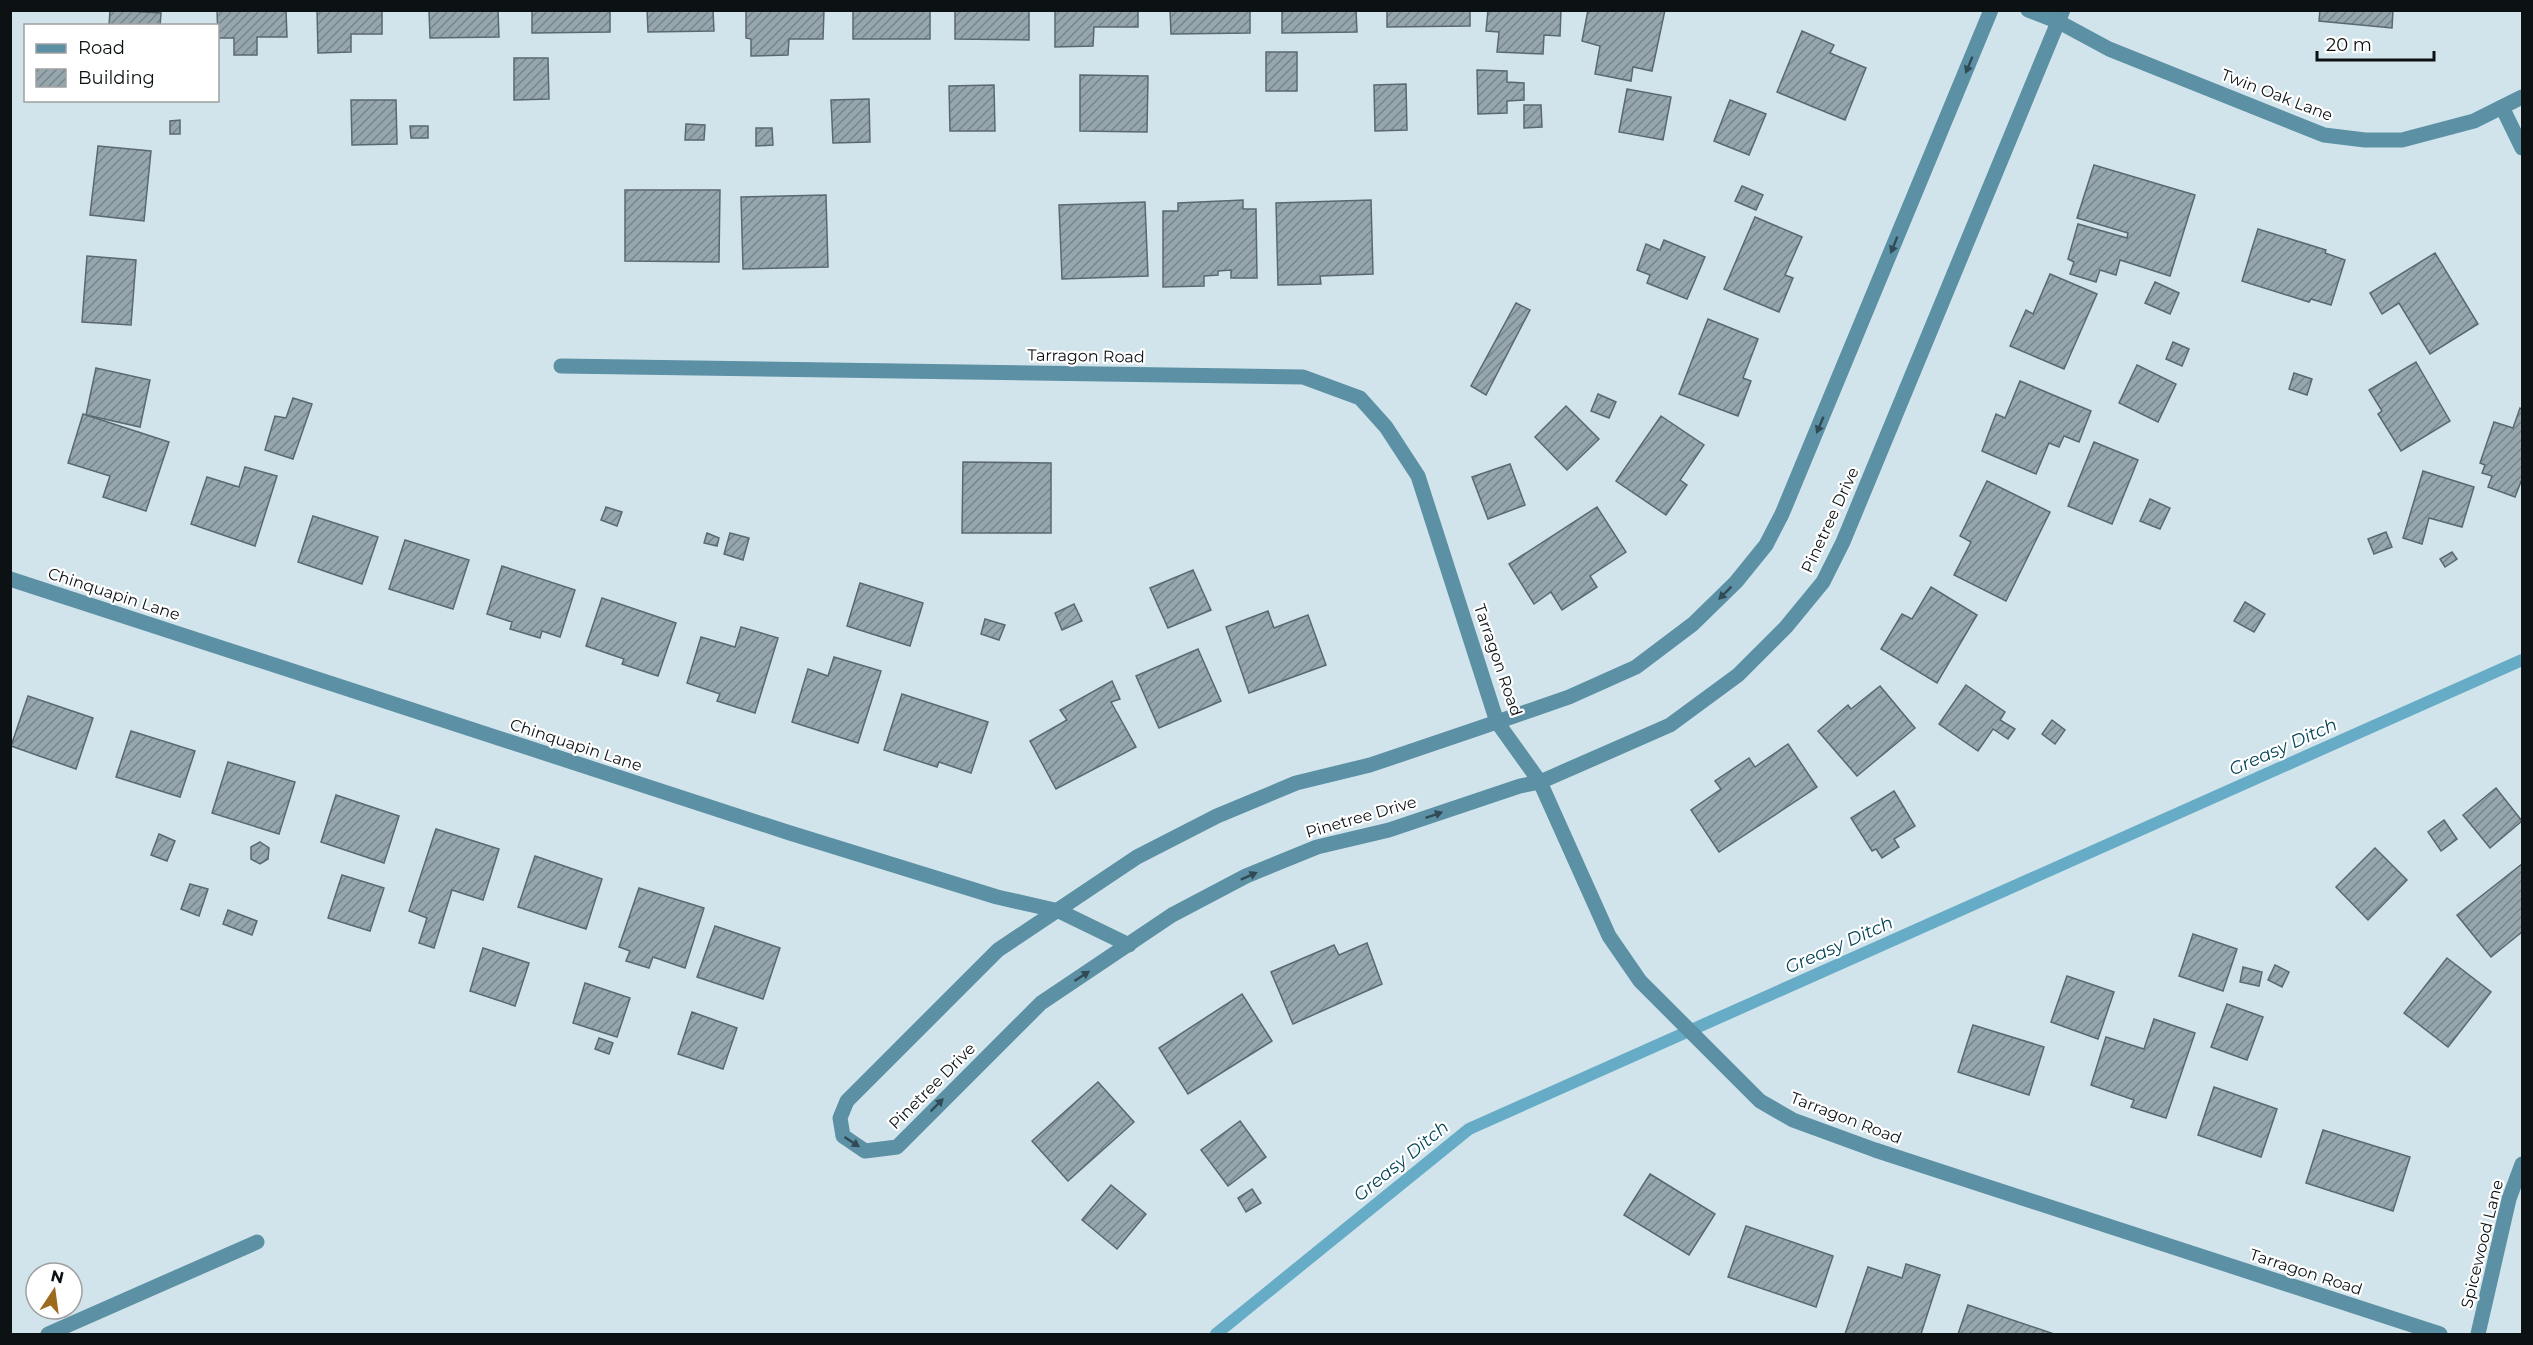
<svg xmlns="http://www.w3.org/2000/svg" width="2533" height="1345" font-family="Montserrat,sans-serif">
<defs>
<pattern id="building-hatch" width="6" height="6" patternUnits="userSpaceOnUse" patternTransform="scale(1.5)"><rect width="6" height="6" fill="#95a6ad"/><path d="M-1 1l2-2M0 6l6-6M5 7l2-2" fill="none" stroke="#78868c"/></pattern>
</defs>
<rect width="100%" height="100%" fill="#d2e4eb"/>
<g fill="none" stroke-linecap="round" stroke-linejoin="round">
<!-- stream -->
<polyline stroke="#66acc6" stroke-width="12" points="1216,1334 1469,1129 2522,660"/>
</g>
<!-- building -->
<g fill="url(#building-hatch)" stroke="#59696f" stroke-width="1.5">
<polygon points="110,10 161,13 160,26 109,26"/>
<polygon points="217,10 286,10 287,37 257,37 257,55 234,55 234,38 218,38"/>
<polygon points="317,10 382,10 382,34 351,34 351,52 318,53"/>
<polygon points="429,10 498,10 499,37 430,38"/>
<polygon points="532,10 610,10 610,32 532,33"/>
<polygon points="647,10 713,10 714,31 648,32"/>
<polygon points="746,10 824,10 823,39 789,39 788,55 751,56 751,39 746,38"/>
<rect x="853" y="10" width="77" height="29"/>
<polygon points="955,10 1029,10 1029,40 955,39"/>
<polygon points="1055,10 1138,10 1138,27 1094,27 1093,46 1055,47"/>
<polygon points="1170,10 1250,10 1250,33 1171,34"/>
<polygon points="1282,10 1356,10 1357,32 1282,33"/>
<polygon points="1387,10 1470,10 1470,26 1387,27"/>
<polygon points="1488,10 1561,10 1560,36 1544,35 1543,54 1497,52 1499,32 1486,31"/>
<polygon points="1588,10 1665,10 1652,71 1633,67 1631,81 1595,74 1600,46 1582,41"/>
<polygon points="2320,10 2393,10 2392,28 2319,21"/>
<polygon points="1802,31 1834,45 1830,53 1866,68 1845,120 1777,92"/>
<rect x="1266" y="52" width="31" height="39"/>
<polygon points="514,58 548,58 549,99 514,100"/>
<polygon points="1477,70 1507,71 1507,82 1524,83 1524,100 1507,101 1507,113 1478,114"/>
<polygon points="1080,75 1148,76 1147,132 1080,131"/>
<polygon points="1406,84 1407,130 1375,131 1374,85"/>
<polygon points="994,85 995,131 950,131 949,86"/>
<polygon points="1627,89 1671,97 1663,140 1619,132"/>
<polygon points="869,99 870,142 833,143 831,100"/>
<polygon points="351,100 396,100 397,144 352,145"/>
<polygon points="1730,100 1766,114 1749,155 1714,141"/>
<polygon points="1524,105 1541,105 1542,127 1524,128"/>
<polygon points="180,120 180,134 170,134 170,121"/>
<polygon points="686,124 705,125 704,140 685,140"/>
<polygon points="410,126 428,126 428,138 411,138"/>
<polygon points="756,128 772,128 773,145 756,146"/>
<polygon points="98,146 151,151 144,221 90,215"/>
<polygon points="2094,165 2195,195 2170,276 2120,260 2116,275 2100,270 2096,282 2070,274 2074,262 2068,259 2078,224 2127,238 2128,233 2077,218"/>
<polygon points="1742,186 1763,195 1756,210 1735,201"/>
<polygon points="625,190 720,190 719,262 625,261"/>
<polygon points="826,195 828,267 743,269 741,197"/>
<polygon points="1243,200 1243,209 1256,209 1257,278 1231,278 1231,270 1218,271 1218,275 1204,276 1204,286 1163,287 1163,211 1178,211 1178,203"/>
<polygon points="1371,200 1373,274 1320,276 1321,284 1278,285 1276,203"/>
<polygon points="1145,202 1148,276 1062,279 1059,205"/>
<polygon points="1755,217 1802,237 1785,275 1793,278 1779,312 1724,289"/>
<polygon points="2258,229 2326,250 2325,253 2345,260 2331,305 2311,299 2309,302 2242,281"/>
<polygon points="1664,240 1705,257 1687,299 1647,283 1650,275 1637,270 1646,244 1660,250"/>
<polygon points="2435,253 2478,324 2430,354 2399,303 2382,314 2370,293"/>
<polygon points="87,256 136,260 131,325 82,322"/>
<polygon points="2050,274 2097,294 2064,369 2010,346 2026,310 2033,314"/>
<polygon points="2155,282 2179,293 2170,314 2145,303"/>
<polygon points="1516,303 1530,310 1486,395 1471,386"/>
<polygon points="1708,319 1758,339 1743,378 1751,381 1738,416 1679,394"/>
<polygon points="2173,342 2189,349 2182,366 2166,359"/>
<polygon points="2416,362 2450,421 2401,451 2378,414 2382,411 2369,390"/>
<polygon points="2137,365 2176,384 2158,422 2119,403"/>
<polygon points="96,368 150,380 140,427 86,415"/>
<polygon points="2294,373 2312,379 2307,395 2289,389"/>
<polygon points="2020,381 2091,411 2079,442 2064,436 2059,447 2049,443 2036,474 1982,451 1996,414 2005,418"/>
<polygon points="1598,394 1616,402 1609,418 1591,411"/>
<polygon points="293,398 312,404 293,459 265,450 275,416 286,418"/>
<polygon points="1566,406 1599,439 1567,470 1535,437"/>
<polygon points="2520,408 2522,410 2522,479 2515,497 2488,487 2492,476 2482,473 2485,465 2480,463 2494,422 2513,428"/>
<polygon points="83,414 169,442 146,511 103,497 110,476 68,463"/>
<polygon points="1661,416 1704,445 1680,480 1687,485 1666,515 1616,481"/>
<polygon points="2094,442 2138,460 2112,524 2068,506"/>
<polygon points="963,462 1051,463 1051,533 962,533"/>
<polygon points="1510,464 1525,505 1488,519 1472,477"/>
<polygon points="245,467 277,476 255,546 191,524 207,477 239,487"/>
<polygon points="2423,471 2474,487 2462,527 2429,518 2422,544 2403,538"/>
<polygon points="1987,481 2050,512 2006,601 1954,575 1971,542 1960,536"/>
<polygon points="2150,499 2170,508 2160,529 2140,521"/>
<polygon points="606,507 622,512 617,526 601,520"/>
<polygon points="1597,507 1626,552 1590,576 1597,587 1562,610 1551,592 1534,604 1509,564"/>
<polygon points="313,516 378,537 362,584 298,562"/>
<polygon points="2386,532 2392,547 2374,554 2368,539"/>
<polygon points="707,533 719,538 717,546 704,543"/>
<polygon points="730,533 749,538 743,560 724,554"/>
<polygon points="405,540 469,560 453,609 389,589"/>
<polygon points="2452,552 2457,559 2445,567 2440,559"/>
<polygon points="502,566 575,590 560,637 542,631 540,638 510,629 512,622 487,614"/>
<polygon points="1193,570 1211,610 1168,628 1150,588"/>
<polygon points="860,583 923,603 910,646 847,626"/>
<polygon points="1931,587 1977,615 1937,683 1881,649 1902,614 1912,619"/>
<polygon points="602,598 676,623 658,676 622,664 624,659 586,646"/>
<polygon points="2245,602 2265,614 2254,632 2234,621"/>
<polygon points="1074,604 1082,621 1062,630 1055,613"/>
<polygon points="1268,611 1274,628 1308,615 1326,665 1249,693 1226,627"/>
<polygon points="985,619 1005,625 999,640 981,634"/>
<polygon points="741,627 778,638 755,713 717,701 720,694 687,683 701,637 735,647"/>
<polygon points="1198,649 1221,701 1159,728 1136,676"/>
<polygon points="834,657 881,671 858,743 792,722 808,669 828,676"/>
<polygon points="1112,681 1120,699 1111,702 1136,747 1056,789 1030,741 1067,720 1060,710"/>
<polygon points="1966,685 2005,712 2000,720 2015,729 2008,739 1993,729 1978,751 1939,724"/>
<polygon points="1880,686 1915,728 1857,776 1818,731 1848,705 1851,709"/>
<polygon points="902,694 988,722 971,773 939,762 937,767 884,750"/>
<polygon points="28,696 93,718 76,769 11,746"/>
<polygon points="2052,720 2065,730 2055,744 2042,734"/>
<polygon points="131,731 195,751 180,797 116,777"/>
<polygon points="1788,744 1817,787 1719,852 1691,810 1721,789 1715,781 1749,758 1755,767"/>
<polygon points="228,762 295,782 279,834 212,813"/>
<polygon points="2496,788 2522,821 2490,848 2463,815"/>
<polygon points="1894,791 1915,826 1894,839 1899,847 1882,858 1876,849 1872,851 1851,818"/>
<polygon points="336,795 399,816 384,863 321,842"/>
<polygon points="2444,820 2457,839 2441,851 2428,832"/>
<polygon points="436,829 499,849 483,900 452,890 434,948 419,943 427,918 409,911"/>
<polygon points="159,834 175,841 167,861 151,855"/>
<polygon points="260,842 269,848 268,859 260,864 251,859 251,847"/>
<polygon points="2375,848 2407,880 2368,920 2336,887"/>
<polygon points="535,856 602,879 586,929 518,907"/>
<polygon points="2522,864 2522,932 2491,957 2457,915"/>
<polygon points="342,875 384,888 370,931 328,918"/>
<polygon points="190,884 208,889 199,916 181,909"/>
<polygon points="639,888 704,908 685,968 653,957 649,968 626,961 630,951 619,947"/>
<polygon points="228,910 257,921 252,935 223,924"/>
<polygon points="715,926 780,948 763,999 697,977"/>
<polygon points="2193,934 2237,949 2223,991 2179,976"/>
<polygon points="1367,943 1382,984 1293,1024 1271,972 1334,945 1339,955"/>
<polygon points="483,948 529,963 515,1006 470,991"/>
<polygon points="2447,958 2491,992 2448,1047 2404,1013"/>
<polygon points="2275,965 2289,972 2282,987 2268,980"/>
<polygon points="2243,967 2262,972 2259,986 2240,982"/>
<polygon points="2067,976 2114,992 2098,1039 2051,1022"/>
<polygon points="585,983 630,998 617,1037 573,1023"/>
<polygon points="1242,994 1272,1041 1188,1094 1159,1048"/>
<polygon points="2227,1004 2263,1017 2247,1060 2211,1047"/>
<polygon points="692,1012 737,1028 723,1069 678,1054"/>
<polygon points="2154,1019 2195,1033 2166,1118 2131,1107 2134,1100 2091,1085 2106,1037 2144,1049"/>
<polygon points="1973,1025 2044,1047 2029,1095 1958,1072"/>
<polygon points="599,1038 613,1043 609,1054 595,1049"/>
<polygon points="1098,1082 1134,1122 1068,1181 1032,1141"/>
<polygon points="2214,1087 2277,1109 2261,1157 2198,1135"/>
<polygon points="1240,1121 1266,1157 1228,1186 1201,1150"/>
<polygon points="2323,1130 2410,1157 2393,1211 2306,1183"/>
<polygon points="1650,1174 1715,1214 1689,1255 1624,1215"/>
<polygon points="1111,1185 1146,1214 1117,1249 1082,1220"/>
<polygon points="1252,1189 1261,1203 1246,1212 1238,1198"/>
<polygon points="1746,1226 1833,1256 1816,1307 1728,1277"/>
<polygon points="1906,1264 1940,1275 1921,1334 1845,1334 1868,1267 1902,1278"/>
<polygon points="1968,1305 2054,1334 1958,1334"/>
</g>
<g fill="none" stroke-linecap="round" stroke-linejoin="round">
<!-- lane -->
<polyline stroke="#5c90a4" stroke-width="15" points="48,1334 257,1242"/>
<!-- street -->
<g stroke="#5c90a4" stroke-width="15">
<polyline points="1991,10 1782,514 1766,545 1736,582 1693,624 1636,667 1569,697 1497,722 1370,765 1296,783 1217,816 1137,857 998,950 847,1101 840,1118 843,1136 865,1151 897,1147 1041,1003 1172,915 1246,876 1317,847 1389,830 1520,786 1540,782 1670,725 1738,675 1786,627 1823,582 1843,542 2063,10"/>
<polyline points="2028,10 2059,22 2109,49 2324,135 2365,140 2402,140 2474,121 2522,97"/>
<polyline points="2502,107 2522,148"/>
<polyline points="561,366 1303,377 1360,398 1386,427 1418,476 1497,722 1540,782 1609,936 1640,981 1760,1101 1793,1120 1875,1150 2440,1334"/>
<polyline points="10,579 790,833 997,897 1059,911 1129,945"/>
<polyline points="2478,1334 2509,1199 2522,1164"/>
</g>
</g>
<!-- one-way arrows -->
<defs><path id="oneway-solid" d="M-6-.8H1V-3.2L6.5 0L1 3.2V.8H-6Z" transform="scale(1.5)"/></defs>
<g fill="#304b55">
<use href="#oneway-solid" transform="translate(1969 65) rotate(112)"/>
<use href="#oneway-solid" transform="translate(1894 245) rotate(112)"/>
<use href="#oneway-solid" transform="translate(1820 425) rotate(113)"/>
<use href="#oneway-solid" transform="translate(1725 593) rotate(135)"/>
<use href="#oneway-solid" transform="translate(1434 815) rotate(-19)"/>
<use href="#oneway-solid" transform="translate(1249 876) rotate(-24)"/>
<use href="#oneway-solid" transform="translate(1082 976) rotate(-33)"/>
<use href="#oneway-solid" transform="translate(937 1105) rotate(-45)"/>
<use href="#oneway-solid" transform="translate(852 1142) rotate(33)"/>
</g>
<g text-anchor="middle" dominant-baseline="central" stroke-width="4.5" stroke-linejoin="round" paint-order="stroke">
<!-- street labels -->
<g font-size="16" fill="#0c1214" stroke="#fff">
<text transform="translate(2277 95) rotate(21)">Twin Oak Lane</text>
<text transform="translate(1086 356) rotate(1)">Tarragon Road</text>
<text transform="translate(1830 520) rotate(-65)">Pinetree Drive</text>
<text transform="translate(114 594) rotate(18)">Chinquapin Lane</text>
<text transform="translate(1498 660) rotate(71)">Tarragon Road</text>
<text transform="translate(576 745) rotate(18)">Chinquapin Lane</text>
<text transform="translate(1361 817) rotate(-16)">Pinetree Drive</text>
<text transform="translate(932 1086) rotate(-45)">Pinetree Drive</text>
<text transform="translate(1846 1118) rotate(21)">Tarragon Road</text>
<text transform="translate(2482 1244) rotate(-76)">Spicewood Lane</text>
<text transform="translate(2306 1272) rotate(18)">Tarragon Road</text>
</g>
<!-- water labels -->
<g font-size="18" font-style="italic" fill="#064659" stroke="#fff">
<text transform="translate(2283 747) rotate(-24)">Greasy Ditch</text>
<text transform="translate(1839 945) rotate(-24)">Greasy Ditch</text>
<text transform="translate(1401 1161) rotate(-39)">Greasy Ditch</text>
</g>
</g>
<!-- border -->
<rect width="2533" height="1345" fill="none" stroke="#0c1214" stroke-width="24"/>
<!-- legend -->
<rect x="24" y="24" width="195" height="78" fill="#ffffff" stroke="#9ea0a1" stroke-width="1.5"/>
<rect x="36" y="44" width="30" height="9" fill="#5c90a4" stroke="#9ea0a1" stroke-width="1.5"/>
<text x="78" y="54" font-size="18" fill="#0c1214">Road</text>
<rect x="36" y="69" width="30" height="18" fill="url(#building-hatch)" stroke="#9ea0a1" stroke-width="1.5"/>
<text x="78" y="84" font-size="18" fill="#0c1214">Building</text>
<!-- north arrow -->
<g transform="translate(54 1291) rotate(13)"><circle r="28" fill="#ffffff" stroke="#9ea0a1" stroke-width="1.5"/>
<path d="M0-4.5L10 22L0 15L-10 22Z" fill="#9c6b1e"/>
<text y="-9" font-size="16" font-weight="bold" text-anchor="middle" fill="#0c1214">N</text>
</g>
<!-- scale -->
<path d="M2317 51v9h117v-9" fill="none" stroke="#0c1214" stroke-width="3"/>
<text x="2326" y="51" font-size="18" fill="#0c1214" stroke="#ffffff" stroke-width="4.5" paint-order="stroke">20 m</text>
</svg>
